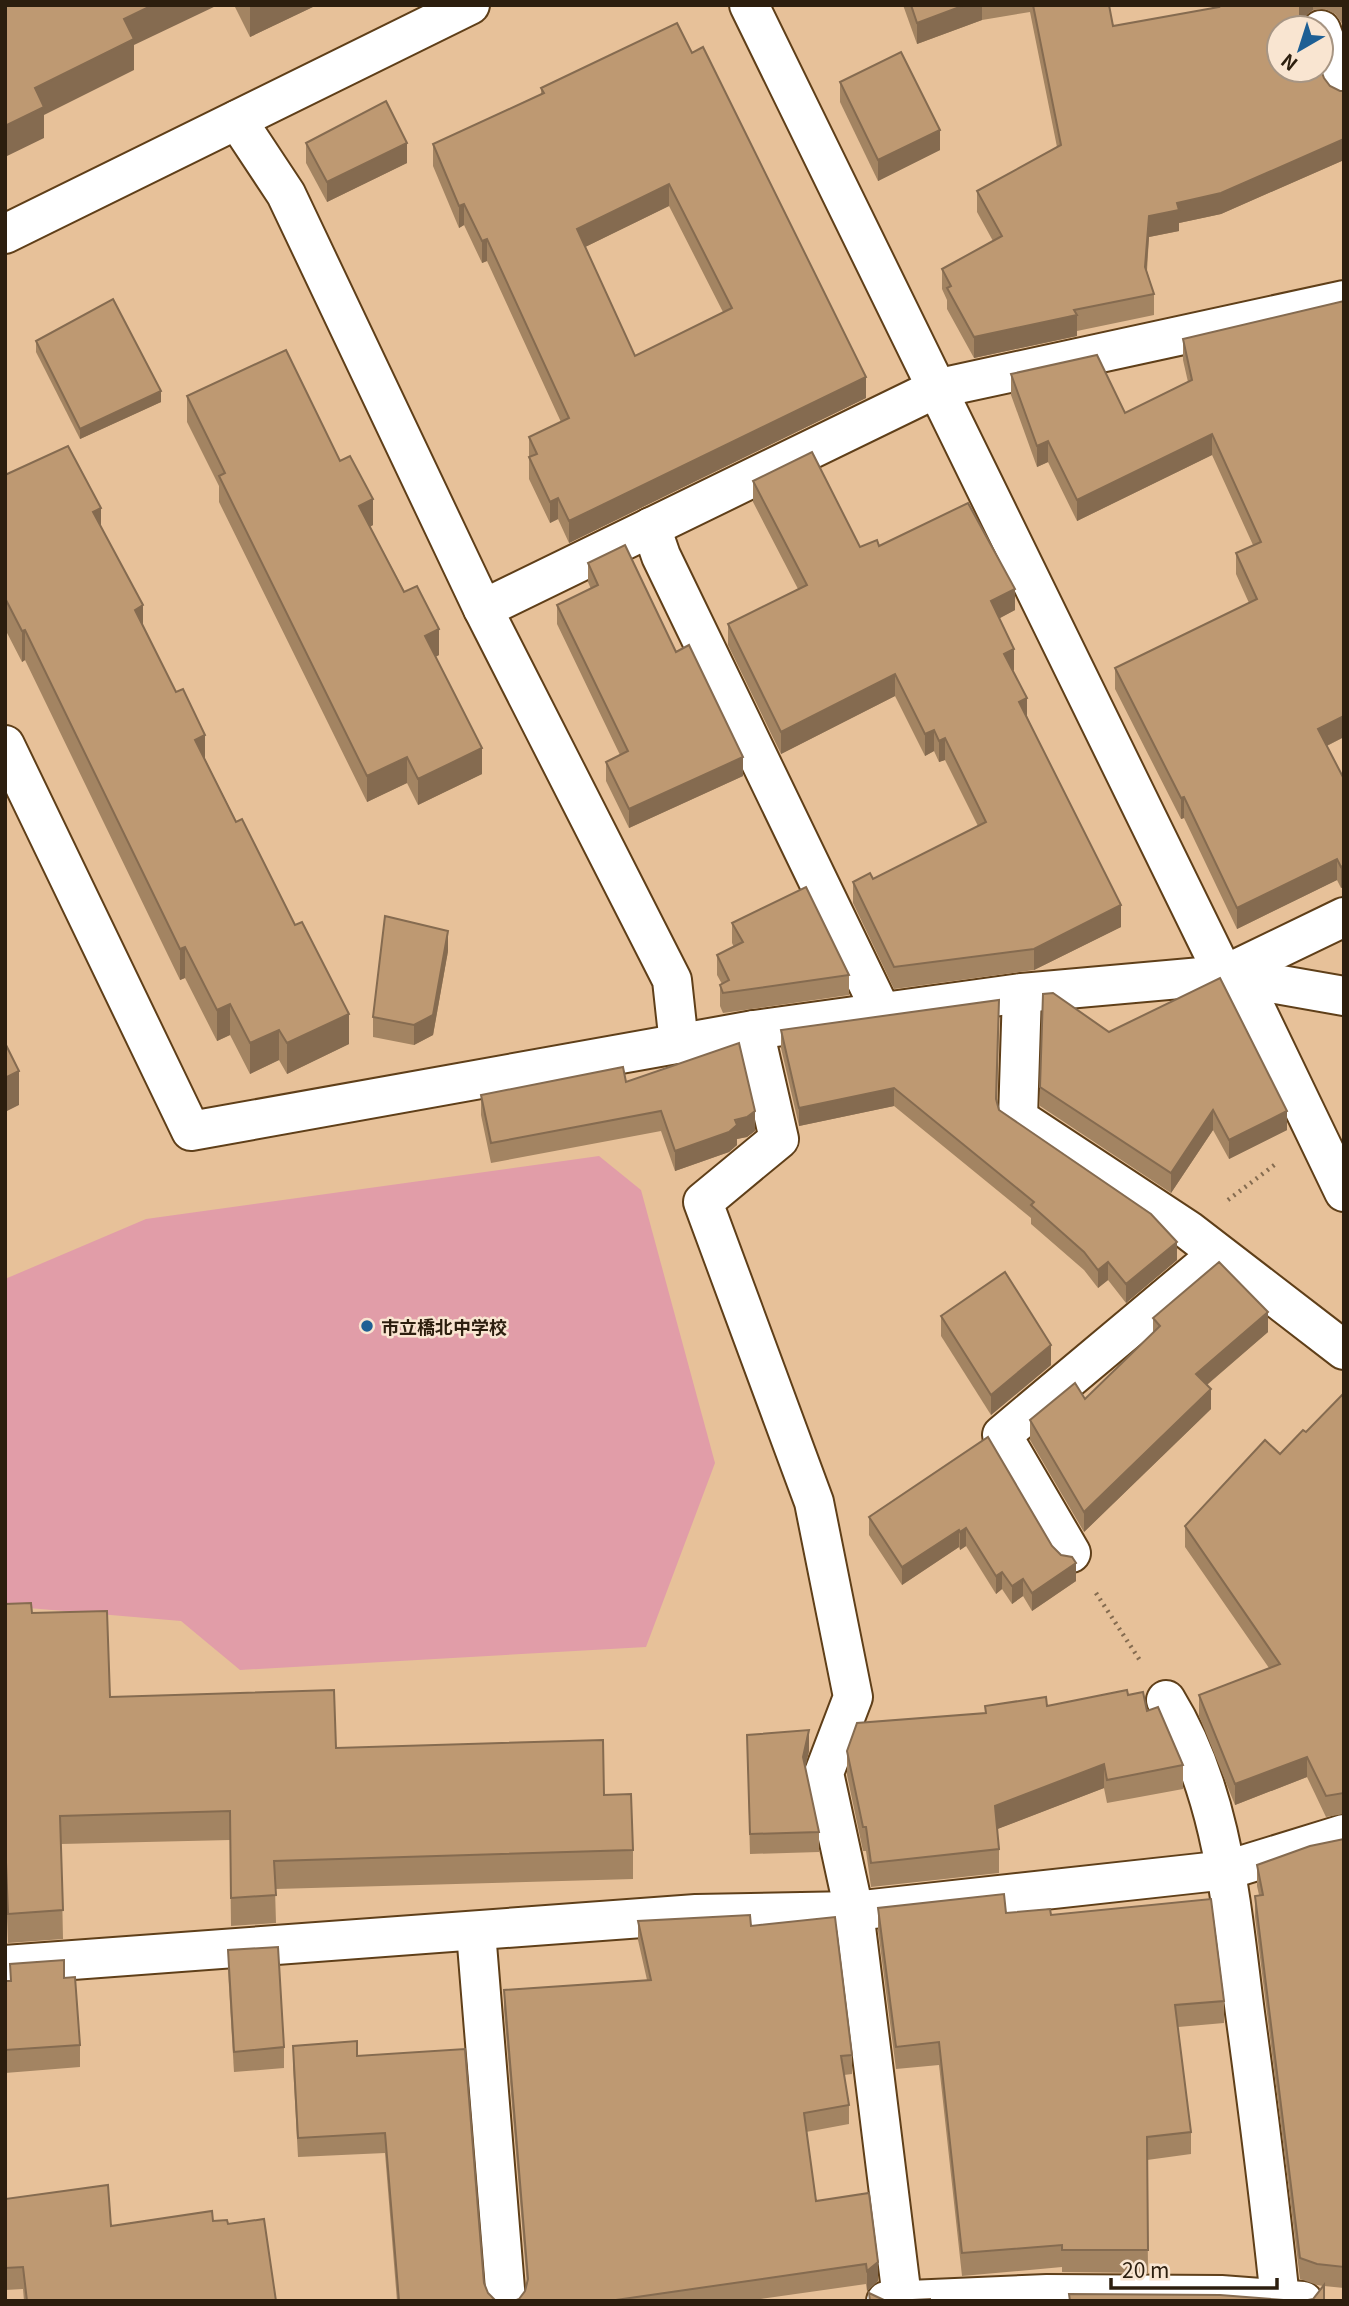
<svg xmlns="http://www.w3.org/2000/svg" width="1349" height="2306" font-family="Georgia,'Noto Sans JP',serif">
<rect width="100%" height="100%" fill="#e7c199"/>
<!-- green -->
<polygon fill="#e19da8" points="599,1156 641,1190 715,1463 646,1647 240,1670 181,1621 5,1606 5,1279 146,1219"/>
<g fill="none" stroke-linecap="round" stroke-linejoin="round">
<defs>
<g id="street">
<polyline points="749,5 1224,975"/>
<polyline points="1321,30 1344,91"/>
<polyline points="237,120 286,194 483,609 672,980 679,1044"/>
<polyline points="651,527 661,556 881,1011"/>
<polyline points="483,609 935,389 1344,300"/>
<polyline points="5,745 191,1131 754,1030 1022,993 1224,975 1344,996"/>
<polyline points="1224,975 1344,917"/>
<polyline points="1240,976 1344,1192"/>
<polyline points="1022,993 1018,1118 1188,1230 1344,1350"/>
<polyline points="754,1030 779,1139 703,1202 814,1502 853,1697 824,1773 854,1911 902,2298"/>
<polyline points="1071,1553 1002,1435 1218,1254"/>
<path d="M1166,1700c58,94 65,206 79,313 13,95 25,190 35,286"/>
<polyline points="476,1932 506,2301"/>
<polyline points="5,1965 696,1914 854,1911 1227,1870 1344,1834"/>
<polyline points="886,2301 1047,2294 1221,2295 1303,2301"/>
</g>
<polyline id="secondary" points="5,234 470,5"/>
</defs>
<!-- street casing -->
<use href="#street" stroke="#5f3f19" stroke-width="42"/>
<!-- secondary casing -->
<use href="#secondary" stroke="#5f3f19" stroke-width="42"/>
<!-- path -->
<g stroke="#856c50" stroke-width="4.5" stroke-dasharray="2 5" stroke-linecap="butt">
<polyline points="1228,1200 1277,1163"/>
<polyline points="1096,1593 1141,1662"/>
</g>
<!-- street -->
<use href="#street" stroke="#fff" stroke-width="38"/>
<!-- secondary -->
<use href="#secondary" stroke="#fff" stroke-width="38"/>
</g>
<!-- wall -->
<g fill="#a38462" fill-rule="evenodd">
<polygon points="234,5 317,5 250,37"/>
<polygon points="903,5 1109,5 1113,26 1212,8 1211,5 1344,5 1344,28 1341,22 1335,14 1325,9 1313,10 1304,17 1302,21 1324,78 1330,86 1340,91 1344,91 1344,160 1221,214 1179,223 1179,231 1149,237 1147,271 1154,294 1154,315 1077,331 1077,336 974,358 947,309 947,300 942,289 942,269 993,241 977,212 977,191 1057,147 1030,12 982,20 917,44"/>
<path d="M677,23l189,375 -297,145 -11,-24 -8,4 -21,-44v-42l32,-15 -74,-161 -5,2 -18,-38 -5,3 -26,-62v-22l108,-50v-6zM669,206l54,106 -88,44 -50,-109z"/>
<polygon points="840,82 940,150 878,181 840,102"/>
<polygon points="306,143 407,163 327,202 306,163"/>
<polygon points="1344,301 1344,737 1327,746 1344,779 1344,886 1341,888 1337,880 1237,929 1184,818 1181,819 1115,689 1115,668 1249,603 1236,574 1236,553 1253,545 1212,455 1077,521 1048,462 1037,467 1011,395 1011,374 1125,413 1188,382 1183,360 1183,339"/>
<polygon points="36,341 161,402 80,439 36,352"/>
<polygon points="187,396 340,461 373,525 370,527 439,655 435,657 482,774 418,805 407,783 367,802 219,502 219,486 187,422"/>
<polygon points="5,475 101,526 143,627 205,759 349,1044 287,1074 279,1060 250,1074 230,1035 217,1041 185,978 180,980 25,660 22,662 5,629"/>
<polygon points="753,481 860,547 879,546 1015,610 999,618 1014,670 1013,671 1027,716 1121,927 1034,970 894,989 853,903 853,882 873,879 978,826 945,760 939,762 934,751 925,756 895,696 781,754 728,645 728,624 798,589 753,502"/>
<polygon points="588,563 676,652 743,776 629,828 606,781 606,762 620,755 557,624 557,605 591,589 588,582"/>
<polygon points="732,923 849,975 849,995 723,1013 720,1006 720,985 722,984 717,975 717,955 734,947 732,943"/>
<polygon points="448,951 433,1035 414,1045 373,1037 373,1017"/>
<polygon points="999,1018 997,1101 999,1110 1177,1260 1126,1303 1108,1280 1098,1288 1084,1270 1031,1224 1031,1218 894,1106 799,1126 781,1048 781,1030"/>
<polygon points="1109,1032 1287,1130 1229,1159 1213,1130 1171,1193 1040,1106 1040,1087"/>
<polygon points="626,1082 755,1131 747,1137 737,1139 737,1145 729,1152 675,1171 661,1131 491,1163 481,1115 481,1095"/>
<polygon points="941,1316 1051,1365 991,1415 941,1336"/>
<polygon points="1153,1318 1268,1332 1207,1385 1211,1409 1084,1532 1030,1440 1030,1420 1085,1399 1153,1333"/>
<polygon points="1344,1393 1344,1814 1326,1817 1307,1777 1235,1805 1199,1716 1199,1695 1269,1668 1185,1547 1185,1526 1280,1454 1306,1432"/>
<polygon points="988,1437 1052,1546 1076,1581 1032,1611 1023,1596 1012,1604 1002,1589 996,1594 966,1546 960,1550 959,1547 902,1585 869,1535 869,1517"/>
<polygon points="5,1604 32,1613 110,1697 336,1748 604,1795 633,1850 633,1879 275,1889 276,1923 231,1926 230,1840 61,1844 63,1939 8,1943 5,1866"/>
<polygon points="1128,1695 1147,1711 1183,1765 1183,1789 1107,1803 1104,1788 997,1829 999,1849 999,1873 871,1887 866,1851 863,1851 847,1775 847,1751 985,1713 985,1706 1047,1706"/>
<polygon points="747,1735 809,1751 805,1768 819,1832 819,1852 750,1854"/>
<polygon points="1344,1839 1344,2288 1324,2286 1313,2299 1323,2286 1317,2285 1300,2279 1255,1917 1255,1896 1259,1895 1257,1886 1257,1865"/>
<polygon points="878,1908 1051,1915 1224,2001 1224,2023 1178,2027 1191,2132 1191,2154 1147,2160 1148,2273 1062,2272 1062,2267 962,2276 939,2065 896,2069 878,1930"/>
<polygon points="638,1921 751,1926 852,2055 852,2074 844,2075 849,2105 849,2124 806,2132 816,2201 869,2193 878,2281 867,2291 866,2284 747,2301 514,2301 519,2299 525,2291 527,2285 504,2010 504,1990 647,1980 638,1940"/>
<polygon points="228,1950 284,2047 284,2068 234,2072 228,1970"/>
<polygon points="10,1964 64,1978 80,2045 80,2067 5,2073 5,1981 10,1981"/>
<polygon points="293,2046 357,2056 484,2283 488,2293 496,2301 397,2301 385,2153 298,2157 293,2065"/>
<polygon points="5,2199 111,2226 213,2221 228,2224 276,2301 24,2301 23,2289 5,2290"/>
</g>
<!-- shaded-wall -->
<g fill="#856b50">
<polygon points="153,5 218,5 134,45 134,70 44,115 44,138 5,157 5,126 35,88 124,19"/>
<polygon points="253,5 317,5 250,37 250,7"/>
<polygon points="965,5 982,5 982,20 917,44 917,23"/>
<polygon points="1300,5 1313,5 1313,10 1304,17 1299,27"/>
<polygon points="940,130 940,150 878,181 878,160"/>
<polygon points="1344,139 1344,160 1221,214 1179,223 1179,231 1149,237 1145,288 1145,267 1149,216 1177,203"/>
<polygon points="407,143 407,163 327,202 327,182"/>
<polygon points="669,184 669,206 577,251 577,229"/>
<polygon points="464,204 464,225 459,228 459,206"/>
<polygon points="487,239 487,261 482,263 482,241"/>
<polygon points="1077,315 1077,336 974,358 974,337"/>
<polygon points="866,377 866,398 569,543 569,521"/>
<polygon points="161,391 161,402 80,439 80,429"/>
<polygon points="1212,434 1212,455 1077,521 1077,500"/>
<polygon points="1048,441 1048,462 1037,467 1037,446"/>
<polygon points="558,498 558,519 550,523 550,502"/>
<polygon points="373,499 373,525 359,532 359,506"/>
<polygon points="101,508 101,539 93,512"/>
<polygon points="1015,589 1015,610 991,623 991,601"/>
<polygon points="143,605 143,636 135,610"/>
<polygon points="439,629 439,655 425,662 425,636"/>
<polygon points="25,630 25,660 22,662 22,631"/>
<polygon points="1014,649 1014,670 1004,675 1004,654"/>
<polygon points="895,674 895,696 781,754 781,732"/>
<polygon points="1027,698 1027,719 1019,702"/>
<polygon points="1344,716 1344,737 1318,750 1318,729"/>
<polygon points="934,730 934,751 925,756 925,734"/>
<polygon points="205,735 205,765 195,740"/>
<polygon points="945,738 945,760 939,762 939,741"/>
<polygon points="482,748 482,774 418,805 418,779"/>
<polygon points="407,757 407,783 367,802 367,776"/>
<polygon points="743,757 743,776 629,828 629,809"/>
<polygon points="1184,797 1184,818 1181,819 1181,798"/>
<polygon points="1337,859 1337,880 1237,929 1237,908"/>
<polygon points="1344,865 1344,886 1341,888 1341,867"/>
<polygon points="1121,905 1121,927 1034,970 1034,949"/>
<polygon points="448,931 448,951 433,1035 414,1045 414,1025"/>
<polygon points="185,947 185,978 180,980 180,949"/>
<polygon points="230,1004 230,1035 217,1041 217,1010"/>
<polygon points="349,1014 349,1044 287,1074 287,1043"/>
<polygon points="279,1030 279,1060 250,1074 250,1043"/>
<polygon points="19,1071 19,1105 5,1112 5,1078"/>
<polygon points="894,1088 894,1106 799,1126 799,1108"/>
<polygon points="1213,1110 1213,1130 1171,1193 1171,1173"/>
<polygon points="755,1111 755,1131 747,1137 737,1139 737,1145 729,1152 675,1171 675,1151"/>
<polygon points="1287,1111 1287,1130 1229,1159 1229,1140"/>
<polygon points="1177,1242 1177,1260 1126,1303 1126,1284"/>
<polygon points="1108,1262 1108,1280 1098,1288 1098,1270"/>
<polygon points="1268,1312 1268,1332 1196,1394 1196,1374"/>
<polygon points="1051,1345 1051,1365 991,1415 991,1395"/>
<polygon points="1211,1389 1211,1409 1084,1532 1084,1512"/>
<polygon points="966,1528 966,1546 960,1550 960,1532"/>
<polygon points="959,1530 959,1547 902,1585 902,1567"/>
<polygon points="1076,1563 1076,1581 1032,1611 1032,1593"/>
<polygon points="1002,1572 1002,1589 996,1594 996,1576"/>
<polygon points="1023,1579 1023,1596 1012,1604 1012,1586"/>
<polygon points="809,1730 809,1751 803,1778 803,1757"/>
<polygon points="1307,1757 1307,1777 1235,1805 1235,1784"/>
<polygon points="1104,1764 1104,1788 995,1830 995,1806"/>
<polygon points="878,2262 878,2281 867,2291 867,2271"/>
</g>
<!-- building -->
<g fill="#be9972" stroke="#856b50" stroke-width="2" fill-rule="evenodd">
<polygon points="5,5 153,5 124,19 134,39 35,88 44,107 5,126"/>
<polygon points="911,5 965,5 917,23"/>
<polygon points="1033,5 1109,5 1113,26 1219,7 1218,5 1300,5 1300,16 1305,28 1279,28 1279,70 1321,70 1324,78 1330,86 1340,91 1344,91 1344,139 1221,193 1177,203 1179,210 1149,216 1145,267 1154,294 1074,310 1077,315 974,337 947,288 951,286 942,269 1002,236 977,191 1061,145"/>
<path d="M677,23l15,30 11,-6 163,330 -297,144 -11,-23 -8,4 -21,-45 8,-3 -8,-17 40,-19 -82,-179 -5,2 -18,-37 -5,2 -26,-62 111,-51 -3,-5zM669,184l63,124 -97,48 -58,-127z"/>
<polygon points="901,52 940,130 878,160 840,82"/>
<polygon points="386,101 407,143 327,182 306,143"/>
<polygon points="113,299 161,391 80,429 36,341"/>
<polygon points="1344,301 1344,716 1318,729 1344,779 1344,865 1341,867 1337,859 1237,908 1184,797 1181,798 1115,668 1257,599 1236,553 1261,542 1212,434 1077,500 1048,441 1037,446 1011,374 1097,355 1125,413 1192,380 1183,339"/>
<polygon points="286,350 340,461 350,456 373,499 359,506 404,592 417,586 439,629 425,636 482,748 418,779 407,757 367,776 219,476 225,473 187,396"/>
<polygon points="68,446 101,508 93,512 143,605 135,610 176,692 183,689 205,735 195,740 236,822 242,819 295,925 302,922 349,1014 287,1043 279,1030 250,1043 230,1004 217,1010 185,947 180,949 25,630 22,631 5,598 5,475"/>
<polygon points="812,452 860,547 877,540 879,546 968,503 1015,589 991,601 1014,649 1004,654 1027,698 1019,702 1121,905 1034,949 894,967 853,882 870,873 873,879 986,822 945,738 939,741 934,730 925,734 895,674 781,732 728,624 807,585 753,481"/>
<polygon points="625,545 676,652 689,645 743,757 629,809 606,762 628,751 557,605 598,585 588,563"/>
<polygon points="806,887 849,975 723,993 720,985 729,980 717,955 743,942 732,923"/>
<polygon points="385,916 448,931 433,1015 414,1025 373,1017"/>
<polygon points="1220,978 1287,1111 1229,1140 1213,1110 1171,1173 1040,1087 1043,994 1053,993 1109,1032"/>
<polygon points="999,1000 996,1099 999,1110 1151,1214 1177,1242 1126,1284 1108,1262 1098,1270 1084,1252 1031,1205 1034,1202 894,1088 799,1108 781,1030"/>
<polygon points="5,1043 19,1071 5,1078"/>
<polygon points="739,1043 755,1111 747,1117 735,1120 737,1125 729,1132 675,1151 661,1111 491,1143 481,1095 623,1067 626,1082"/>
<polygon points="1219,1262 1268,1312 1196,1374 1211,1389 1084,1512 1030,1420 1075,1383 1085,1399 1160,1326 1153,1318"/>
<polygon points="1005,1272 1051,1345 991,1395 941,1316"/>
<polygon points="1344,1393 1344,1793 1326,1796 1307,1757 1235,1784 1199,1695 1280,1664 1185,1526 1265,1440 1280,1454 1303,1430 1306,1432"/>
<polygon points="988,1437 1052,1546 1061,1555 1072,1557 1076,1563 1032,1593 1023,1579 1012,1586 1002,1572 996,1576 966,1528 960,1532 959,1530 902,1567 869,1517"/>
<polygon points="31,1603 32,1613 107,1611 110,1697 334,1690 336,1748 603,1740 604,1795 631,1794 633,1850 274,1861 276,1895 231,1898 230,1811 60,1816 63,1910 8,1914 5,1837 5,1604"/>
<polygon points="1127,1690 1128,1695 1143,1692 1147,1711 1158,1707 1183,1765 1107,1780 1104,1764 995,1806 999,1849 871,1863 866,1827 863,1827 847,1751 857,1723 986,1713 985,1706 1046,1697 1047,1706"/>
<polygon points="809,1730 803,1757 819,1832 750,1834 747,1735"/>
<polygon points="1344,1839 1344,2267 1317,2264 1300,2258 1255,1896 1263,1895 1257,1865 1310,1846"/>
<polygon points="1004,1894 1006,1913 1050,1909 1051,1915 1211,1899 1224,2001 1175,2005 1191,2132 1147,2137 1148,2250 1062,2250 1062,2245 962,2253 939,2042 896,2047 878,1908"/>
<polygon points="750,1915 751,1926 835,1917 852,2055 841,2056 849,2105 804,2113 816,2201 869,2193 878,2262 867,2271 866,2264 609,2301 514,2301 519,2299 525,2291 528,2279 504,1990 651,1980 638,1921"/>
<polygon points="278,1947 284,2047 234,2052 228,1950"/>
<polygon points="64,1960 64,1978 75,1977 80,2045 5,2050 5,1981 11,1981 10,1964"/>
<polygon points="357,2041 357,2056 465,2049 484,2283 488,2293 496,2301 399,2301 385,2133 298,2138 293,2046"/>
<polygon points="108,2185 111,2226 212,2211 213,2221 227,2220 228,2224 264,2219 276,2301 27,2301 23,2267 5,2268 5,2199"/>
<polygon points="1324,2285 1324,2301 1303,2301 1313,2299"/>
<polygon points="869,2293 886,2301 870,2301"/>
<polygon points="1069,2294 1220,2295 1297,2301 1070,2301"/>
<polygon points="930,2299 930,2301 894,2301"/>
</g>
<!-- markers -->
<circle fill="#1e5f94" stroke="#f9e5d1" stroke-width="2.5" cx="367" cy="1326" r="7"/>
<g text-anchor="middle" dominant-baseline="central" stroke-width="5" stroke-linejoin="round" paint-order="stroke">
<!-- poi labels -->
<g font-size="18" font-weight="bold" fill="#2c1e0e" stroke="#f9e5d1" text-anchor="start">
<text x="381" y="1326">市立橋北中学校</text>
</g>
</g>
<!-- border -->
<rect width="1349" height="2306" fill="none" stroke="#2c1e0e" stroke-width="14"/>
<!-- north arrow -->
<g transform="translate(1300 49) rotate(219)"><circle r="33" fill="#f9e5d1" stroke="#a79583" stroke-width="2"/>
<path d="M0-5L12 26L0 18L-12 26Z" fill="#1e5f94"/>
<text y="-10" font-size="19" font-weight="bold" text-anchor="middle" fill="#2c1e0e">N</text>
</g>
<!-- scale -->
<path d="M1111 2278v10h166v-10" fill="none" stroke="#2c1e0e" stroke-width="3.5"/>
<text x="1122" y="2278" font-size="21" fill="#2c1e0e" stroke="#f9e5d1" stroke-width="5" paint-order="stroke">20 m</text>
</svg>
